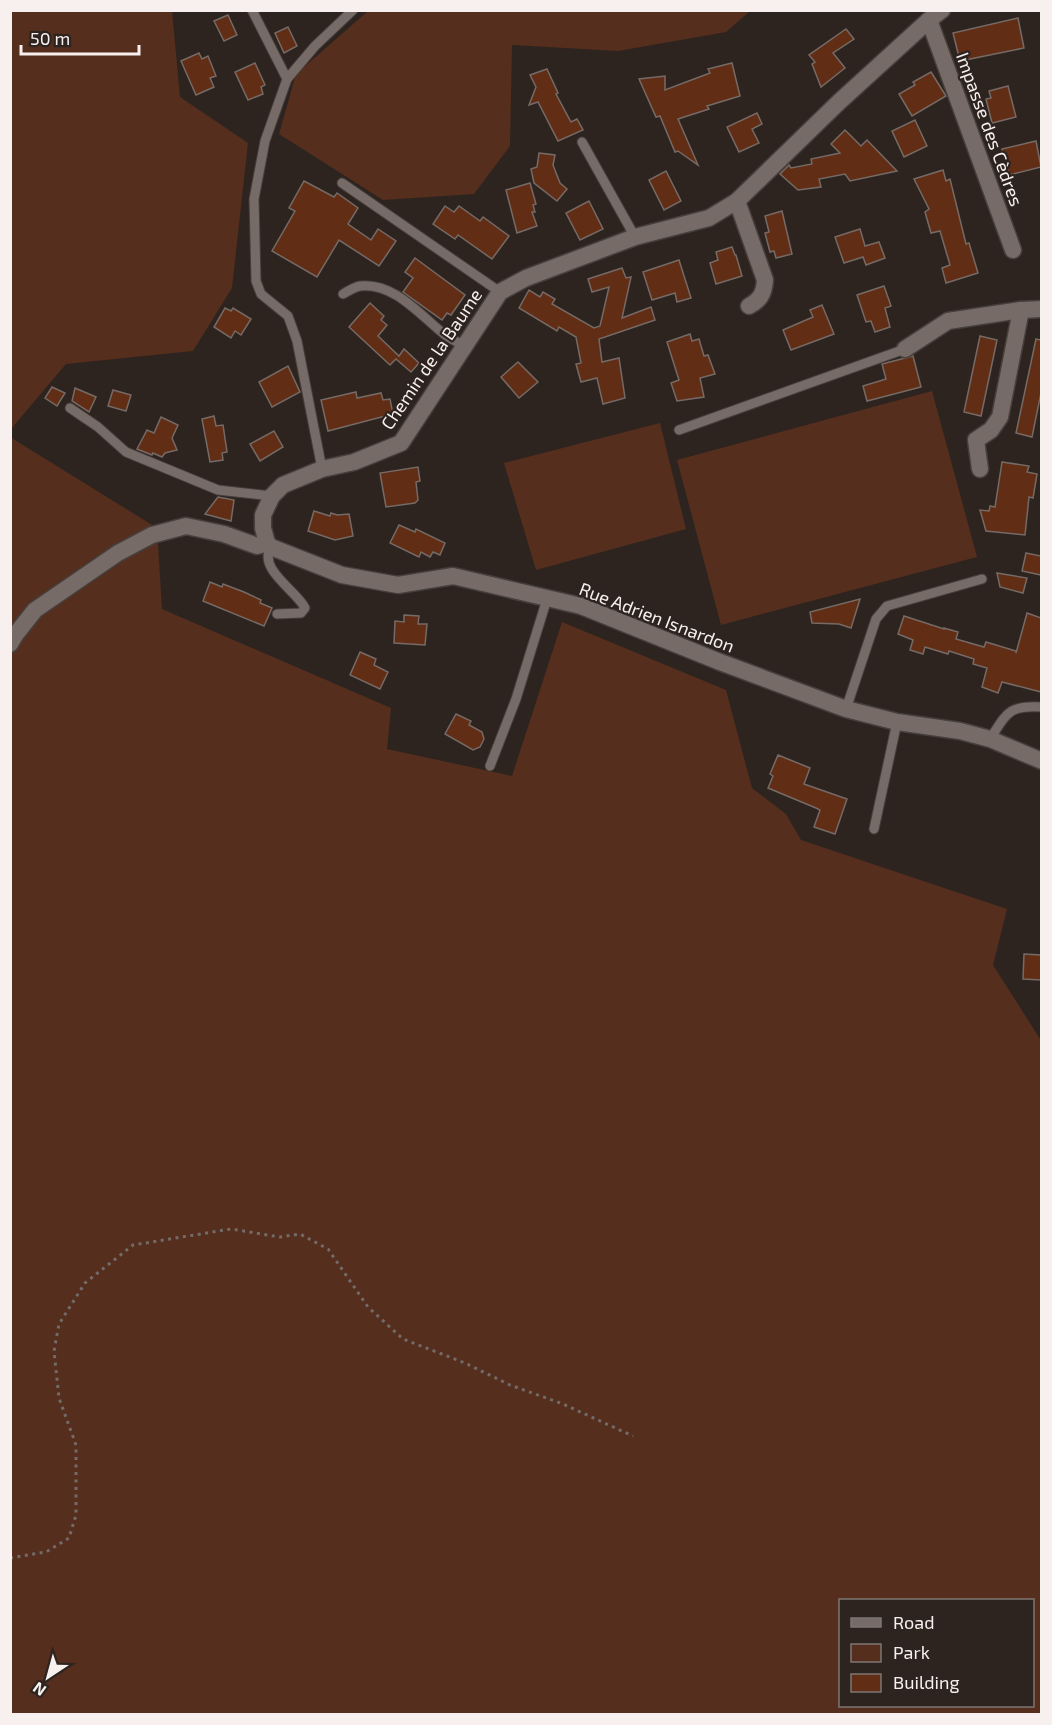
<svg xmlns="http://www.w3.org/2000/svg" width="1052" height="1725" font-family="'Exo 2',sans-serif">
<rect width="100%" height="100%" fill="#2d2420"/>
<!-- green -->
<g fill="#552e1d" fill-rule="evenodd">
<polygon points="11,10 172,11 180,97 248,143 232,288 193,351 66,364 11,429"/>
<polygon points="368,11 750,11 726,32 618,51 512,45 510,146 474,194 383,200 279,134 296,74"/>
<polygon points="932,391 977,557 721,625 677,460"/>
<polygon points="660,423 686,529 536,570 504,463"/>
<path d="M10,437l147,91 5,81 229,99 -4,41 125,27 50,-154 164,68 26,98 34,26 15,26 206,69 -14,56 49,77 -1,672h-1030zM840,1600h192v106h-192z"/>
</g>
<!-- building -->
<g fill="#622d15" stroke="#756a65" stroke-width="1.5">
<polygon points="228,15 237,35 224,41 214,21"/>
<polygon points="1018,18 1024,48 960,61 953,33"/>
<polygon points="288,27 297,46 284,53 275,33"/>
<polygon points="846,29 854,39 833,53 845,68 821,87 812,64 815,62 809,55"/>
<polygon points="199,53 202,59 208,56 216,76 210,78 214,87 196,95 181,61"/>
<polygon points="255,63 265,85 261,87 263,94 248,100 235,72"/>
<polygon points="732,63 740,96 707,106 709,109 678,119 698,165 678,151 675,152 660,116 656,117 639,79 665,76 665,90 710,73 708,69"/>
<polygon points="547,69 558,93 556,94 571,122 577,119 583,130 558,141 538,102 529,105 536,87 530,75"/>
<polygon points="931,72 946,96 912,116 899,94 915,85 913,82"/>
<polygon points="1008,86 1016,117 992,123 986,99 991,98 989,91"/>
<polygon points="757,113 762,124 752,129 759,143 739,152 727,127"/>
<polygon points="915,120 927,146 904,157 892,131"/>
<polygon points="845,130 861,146 867,140 897,171 850,181 845,174 819,179 821,187 798,190 780,174 789,165 791,168 812,164 811,159 840,153 831,144"/>
<polygon points="1036,141 1041,167 1009,175 1002,149"/>
<polygon points="539,153 555,155 553,165 560,183 567,189 557,201 534,183 531,169 537,167"/>
<polygon points="943,170 946,181 950,179 966,244 969,243 978,273 946,283 942,268 950,265 940,231 931,233 925,212 929,209 914,179"/>
<polygon points="666,171 681,201 664,210 649,180"/>
<polygon points="304,181 334,197 337,193 358,208 348,224 371,240 378,229 396,241 379,266 339,240 317,277 272,251 295,211 289,208"/>
<polygon points="530,183 536,204 533,205 535,212 532,212 537,226 517,233 506,190"/>
<polygon points="589,201 603,229 580,240 566,213"/>
<polygon points="445,206 454,212 459,206 480,221 483,217 509,236 492,259 458,235 455,239 433,224"/>
<polygon points="782,211 792,254 776,258 774,251 770,252 765,233 769,232 765,216"/>
<polygon points="860,229 865,246 879,242 885,258 866,265 863,257 844,263 835,237"/>
<polygon points="732,247 735,255 736,255 742,276 716,284 710,263 718,260 716,252"/>
<polygon points="415,258 465,295 451,315 447,313 442,320 403,292 413,278 405,272"/>
<polygon points="679,260 691,298 677,302 675,293 652,300 643,272"/>
<polygon points="622,268 626,278 631,277 622,318 651,307 655,320 599,339 602,362 619,358 625,398 603,404 597,378 581,382 576,364 581,363 576,337 559,327 557,331 519,308 529,290 540,297 543,292 555,299 552,304 594,328 600,326 609,287 592,292 588,279"/>
<polygon points="884,286 891,306 885,308 890,327 875,332 871,321 866,322 857,295"/>
<polygon points="370,303 384,316 381,320 387,325 378,336 399,356 404,349 419,363 411,372 396,359 390,365 349,327"/>
<polygon points="822,305 834,334 791,350 783,330 813,317 810,310"/>
<polygon points="225,308 231,311 233,308 251,319 241,335 235,331 231,338 214,327"/>
<polygon points="690,334 692,341 699,339 704,356 708,355 715,374 700,378 704,397 677,401 671,383 679,380 667,342"/>
<polygon points="980,336 997,340 981,416 964,412"/>
<polygon points="1036,339 1041,340 1041,393 1032,437 1016,433"/>
<polygon points="913,356 921,387 867,401 863,386 886,379 882,364"/>
<polygon points="518,362 538,382 519,398 501,377"/>
<polygon points="288,366 300,392 272,407 259,382"/>
<polygon points="52,387 65,393 57,406 45,398"/>
<polygon points="75,388 96,397 89,412 72,401"/>
<polygon points="113,390 131,395 126,411 108,406"/>
<polygon points="356,392 357,398 381,393 383,400 390,399 393,414 328,431 321,400"/>
<polygon points="214,416 216,426 223,425 227,452 222,453 223,460 210,462 202,419"/>
<polygon points="161,417 178,425 172,438 177,450 165,453 162,457 153,453 152,455 137,449 147,430 154,433"/>
<polygon points="274,431 283,447 260,461 250,444"/>
<polygon points="1002,462 1029,466 1027,472 1037,474 1033,498 1029,497 1025,535 986,531 980,510 989,511 990,506 995,507"/>
<polygon points="418,467 420,481 416,482 418,500 415,503 386,507 380,473"/>
<polygon points="218,497 234,500 231,521 205,514"/>
<polygon points="314,511 330,516 331,513 337,515 349,514 353,536 335,540 308,531"/>
<polygon points="399,525 415,532 416,529 445,543 440,555 433,552 430,557 421,552 419,557 390,543"/>
<polygon points="1026,553 1041,556 1041,575 1022,571"/>
<polygon points="997,573 1027,578 1023,593 1000,587"/>
<polygon points="210,582 222,587 223,584 244,592 261,600 260,603 272,608 264,626 203,601"/>
<polygon points="860,599 851,628 839,624 812,623 810,612"/>
<polygon points="1027,613 1041,618 1041,692 1002,682 998,693 982,687 987,668 973,664 974,659 949,651 948,654 925,647 923,654 910,650 913,640 898,634 904,616 944,629 944,628 958,632 956,639 984,647 986,642 1016,651 1016,653"/>
<polygon points="404,615 419,616 418,624 427,624 425,645 394,643 395,621 404,622"/>
<polygon points="360,652 376,659 374,665 388,672 380,689 350,675"/>
<polygon points="456,714 471,721 469,725 482,732 484,739 480,747 473,750 445,734"/>
<polygon points="778,755 810,768 804,784 847,799 835,834 814,827 820,810 816,808 768,788 773,776 770,774"/>
<polygon points="1024,954 1041,955 1041,980 1023,979"/>
</g>
<g fill="none" stroke-linecap="round" stroke-linejoin="round">
<defs>
<g id="service">
<polyline points="252,10 287,79 265,141 254,199 256,281 261,294 288,316 297,341 322,469"/>
<polyline points="287,79 315,46 353,10"/>
<polyline points="582,142 635,237"/>
<polyline points="342,183 500,292"/>
<path d="M343,294c5,-3 12,-7 17,-8 34,-4 60,29 84,48 6,5 14,8 20,12"/>
<polyline points="70,408 98,427 126,452 218,490 272,496"/>
<polyline points="679,430 905,349"/>
<path d="M271,547c-14,22 26,44 34,61l-4,5 -24,1"/>
<polyline points="846,709 876,619 887,606 982,579"/>
<path d="M990,739c17,-26 18,-34 52,-32"/>
<polyline points="490,766 516,699 547,599"/>
<polyline points="874,829 897,722"/>
</g>
<g id="minor">
<polyline points="929,20 1013,250"/>
<path d="M737,201l28,79c-1,14 -5,20 -16,26"/>
<polyline points="905,349 948,321 1021,310 1042,309"/>
<polyline points="980,469 976,440 991,430 1000,417 1021,310"/>
<polyline points="267,543 263,528 263,515 272,496 283,485 322,469 354,462 401,443 500,292 526,278 635,237 709,218 737,201 839,102 929,20 942,10"/>
<polyline points="267,543 271,547 342,575 398,585 453,576 581,606 720,662 846,709 897,722 960,731 990,739 1042,761"/>
<polyline points="10,644 16,634 35,610 118,553 152,535 186,526 224,534 257,546 267,543"/>
</g>
</defs>
<!-- service casing -->
<use href="#service" stroke="#473f3c" stroke-width="11"/>
<!-- minor casing -->
<use href="#minor" stroke="#473f3c" stroke-width="19"/>
<!-- path -->
<polyline stroke="#736b68" stroke-width="3" stroke-dasharray="3 4.5" stroke-linecap="butt" points="10,1558 46,1552 69,1538 76,1515 76,1445 59,1398 54,1351 59,1324 85,1283 133,1245 231,1229 280,1237 300,1234 328,1249 368,1307 403,1339 465,1363 510,1385 563,1404 633,1436"/>
<!-- service -->
<use href="#service" stroke="#766b67" stroke-width="9"/>
<!-- minor -->
<use href="#minor" stroke="#766b67" stroke-width="16"/>
</g>
<g text-anchor="middle" dominant-baseline="central" stroke-width="4.5" stroke-linejoin="round" paint-order="stroke">
<!-- street labels -->
<g font-size="18" fill="#f7f0ee" stroke="#2d2420">
<text transform="translate(990 129) rotate(70)">Impasse des Cèdres</text>
<text transform="translate(431 359) rotate(-56)">Chemin de la Baume</text>
<text transform="translate(657 617) rotate(21)">Rue Adrien Isnardon</text>
</g>
</g>
<!-- border -->
<rect width="1052" height="1725" fill="none" stroke="#f7f0ee" stroke-width="24"/>
<!-- legend -->
<rect x="839" y="1599" width="195" height="108" fill="#2d2420" stroke="#7e7672" stroke-width="1.5"/>
<rect x="851" y="1618" width="30" height="9" fill="#766b67" stroke="#7e7672" stroke-width="1.5"/>
<text x="893" y="1629" font-size="18" fill="#f7f0ee">Road</text>
<rect x="851" y="1644" width="30" height="18" fill="#552e1d" stroke="#7e7672" stroke-width="1.5"/>
<text x="893" y="1659" font-size="18" fill="#f7f0ee">Park</text>
<rect x="851" y="1674" width="30" height="18" fill="#622d15" stroke="#7e7672" stroke-width="1.5"/>
<text x="893" y="1689" font-size="18" fill="#f7f0ee">Building</text>
<!-- north arrow -->
<g transform="translate(48 1677) rotate(216)" stroke="#2d2420" stroke-width="4.5" paint-order="stroke">
<path d="M0-4.5L10 22L0 15L-10 22Z" fill="#f7f0ee"/>
<text y="-9" font-size="16" font-weight="bold" text-anchor="middle" fill="#f7f0ee">N</text>
</g>
<!-- scale -->
<path d="M21 45v9h118v-9" fill="none" stroke="#f7f0ee" stroke-width="3"/>
<text x="30" y="45" font-size="18" fill="#f7f0ee" stroke="#2d2420" stroke-width="4.5" paint-order="stroke">50 m</text>
</svg>
